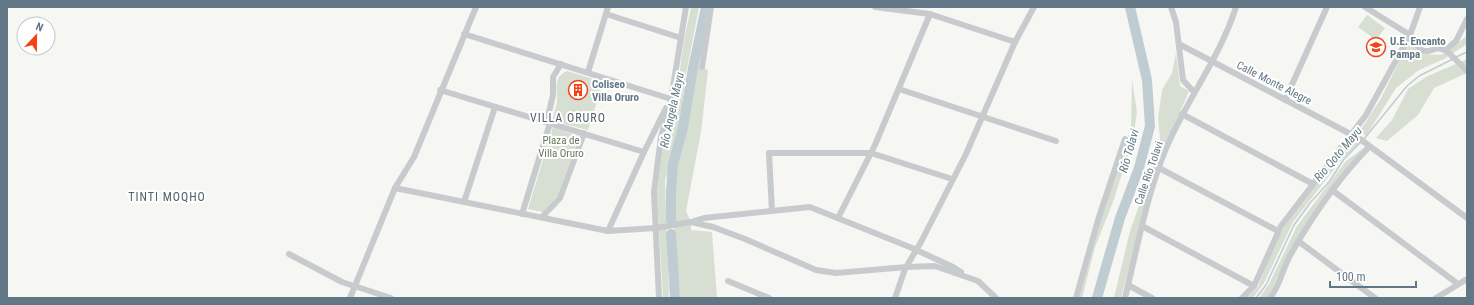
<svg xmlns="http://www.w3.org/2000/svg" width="1474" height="305" font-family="'Roboto Condensed',sans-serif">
<rect width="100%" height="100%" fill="#f6f6f2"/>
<!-- green -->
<g fill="#d7dfd3">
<polygon points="691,7 699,7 686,74 679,125 665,181 669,298 663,298 657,194 662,152 676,98 684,40"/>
<polygon points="1367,15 1385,28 1376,40 1358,27"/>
<polygon points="1467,36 1467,44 1444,59 1419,70 1396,88 1366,136 1360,131 1380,100 1409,42 1421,54 1441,55"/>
<polygon points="1176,53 1180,86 1189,91 1157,166 1121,298 1114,298 1130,231 1157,155 1160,138 1158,118 1162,90 1172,73"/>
<polygon points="1467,59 1467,73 1434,88 1418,115 1387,141 1376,138 1392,120 1408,89 1426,77"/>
<path d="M697,65l11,5 -7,62 -15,79 5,11v8l21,2 5,66h-37c-4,-42 -10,-86 -3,-128 2,-15 8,-30 11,-45 3,-23 1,-37 9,-60z"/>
<path d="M567,71l36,11 -15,48 -36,-9c1,-6 4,-13 5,-19 1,-12 -5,-24 10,-31z"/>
<polygon points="1132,80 1137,112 1133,139 1113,202 1095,247 1082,298 1078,298 1089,263 1093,244 1131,127"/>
<polygon points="553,127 579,136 558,195 543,212 528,209"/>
<polygon points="1352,138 1360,143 1342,159 1293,222 1264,283 1253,298 1246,298 1258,287 1272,250 1287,222"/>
<path d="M1365,147c-38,44 -72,93 -95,147l-3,4h-8l10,-14 28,-58 49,-65z"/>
</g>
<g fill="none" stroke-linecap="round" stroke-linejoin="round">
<!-- stream -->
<g stroke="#bfccd1" stroke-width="1.5">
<polyline points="1456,57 1467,52"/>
<polyline points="1364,139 1407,86 1419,76 1453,59"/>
<polyline points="1256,298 1266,285 1294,225 1310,203 1329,182 1344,159 1361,142"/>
</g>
<!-- river -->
<g stroke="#bfccd1" stroke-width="10">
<polyline points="671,220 671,192 673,164 683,128 693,68 706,7"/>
<polyline points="671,234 675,298"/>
<polyline points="1097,298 1120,218 1139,168 1150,126 1147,80 1130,7"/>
</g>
<!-- minor -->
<g stroke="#c8cbce" stroke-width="6">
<polyline points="875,7 930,14 1015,42"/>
<polyline points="1171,7 1176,22 1183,80 1194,92"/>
<polyline points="1365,7 1410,35 1417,46 1423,51 1429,51 1438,48 1446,50 1467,71"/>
<polyline points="606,14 681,38"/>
<polyline points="464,34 671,99"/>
<polyline points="1179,44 1360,139 1467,218"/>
<polyline points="1446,50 1456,41 1467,19"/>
<polyline points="702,67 711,7"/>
<polyline points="588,72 608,7"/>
<polyline points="899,89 1056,141"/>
<polyline points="440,90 644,152"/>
<polyline points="1285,100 1327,7"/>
<polyline points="1182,114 1313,184"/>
<polyline points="1159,168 1278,231"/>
<polyline points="395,188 608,231 656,228 691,222 713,227 745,239 816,270 836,273 907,267 935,266 978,281 996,298"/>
<polyline points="1332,190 1458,284"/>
<polyline points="464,202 495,107"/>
<polyline points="772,211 769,153 871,153 952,179"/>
<polyline points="522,214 550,123 548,116 553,95 553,77 561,64"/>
<polyline points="542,217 560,198 584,133"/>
<polyline points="838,218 875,145 930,14"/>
<polyline points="691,222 704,218 810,207 912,248 953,267 961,272"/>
<polyline points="1142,226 1254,286"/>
<polyline points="608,231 644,152 666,108"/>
<polyline points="1298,241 1375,298"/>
<polyline points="289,254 342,282 391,298"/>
<polyline points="728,281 769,298"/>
<polyline points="1128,285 1152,298"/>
<polyline points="350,298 395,188 414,157 476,7"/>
<polyline points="659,298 654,192 661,137 671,99 686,7"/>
<polyline points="895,298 905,269 921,242 966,154 1015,42 1034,7"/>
<polyline points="1076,298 1098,220 1125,139"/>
<path d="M1125,298c12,-49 21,-100 40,-147 20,-49 55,-93 71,-144"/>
<polyline points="1242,298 1254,286 1281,226 1366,115 1410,35 1420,7"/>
<path d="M1270,298c10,-12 13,-31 21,-44 22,-39 47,-75 78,-107"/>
<polyline points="1436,298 1467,279"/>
</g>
</g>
<!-- icons -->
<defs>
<symbol id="school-ring" viewBox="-11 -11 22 22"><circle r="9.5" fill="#fff" stroke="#f44215" stroke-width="1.5"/><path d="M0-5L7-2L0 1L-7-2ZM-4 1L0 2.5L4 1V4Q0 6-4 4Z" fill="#f44215"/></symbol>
<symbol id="building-ring" viewBox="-11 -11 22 22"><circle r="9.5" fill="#fff" stroke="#f44215" stroke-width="1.5"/><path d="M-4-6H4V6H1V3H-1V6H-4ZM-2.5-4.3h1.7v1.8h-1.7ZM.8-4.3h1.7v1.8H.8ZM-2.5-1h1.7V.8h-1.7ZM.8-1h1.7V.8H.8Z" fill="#f44215"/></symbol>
</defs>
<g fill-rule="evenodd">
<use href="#school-ring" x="1365" y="36" width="22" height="22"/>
<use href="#building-ring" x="567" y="79" width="22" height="22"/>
</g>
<g text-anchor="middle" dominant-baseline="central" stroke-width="4" stroke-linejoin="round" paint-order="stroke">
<!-- poi labels -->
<g font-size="11" font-weight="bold" fill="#627786" stroke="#fff" text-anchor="start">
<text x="1390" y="41">U.E. Encanto<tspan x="1390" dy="13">Pampa</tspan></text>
<text x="592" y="84">Coliseo<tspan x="592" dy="13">Villa Oruro</tspan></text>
</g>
<!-- street labels -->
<g font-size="11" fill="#627786" stroke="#fff">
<text transform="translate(1274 83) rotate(27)">Calle Monte Alegre</text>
<text transform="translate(1149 173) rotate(-71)">Calle Río Tolavi</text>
</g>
<!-- park labels -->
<g font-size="11" fill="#64785e" stroke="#fff">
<text x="561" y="140">Plaza de<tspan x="561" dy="13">Villa Oruro</tspan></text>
</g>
<!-- water labels -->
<g font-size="12" font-style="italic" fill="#5e7a83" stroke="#fff">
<text transform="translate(672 110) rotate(-78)">Río Angela Mayu</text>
<text transform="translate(1129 151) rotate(-74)">Río Tolavi</text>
<text transform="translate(1338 154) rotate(-50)">Rio Qoto Mayu</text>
</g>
<!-- neighbourhood labels -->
<g font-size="12" letter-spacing="1" fill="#51606b" stroke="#fff">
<text x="568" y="118">VILLA ORURO</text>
<text x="167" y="197">TINTI MOQHO</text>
</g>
</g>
<!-- border -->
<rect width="1474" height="305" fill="none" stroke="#627786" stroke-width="16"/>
<!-- north arrow -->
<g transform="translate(36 36) rotate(22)"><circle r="19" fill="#ffffff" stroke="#c0c9cf"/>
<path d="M0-3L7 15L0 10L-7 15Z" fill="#f44215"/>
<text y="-6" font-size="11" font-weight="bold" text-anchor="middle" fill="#627786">N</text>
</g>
<!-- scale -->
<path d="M1330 281v6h86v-6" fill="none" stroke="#627786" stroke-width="2"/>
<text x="1336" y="281" font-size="12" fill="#627786" stroke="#ffffff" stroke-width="3" paint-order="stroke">100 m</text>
</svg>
